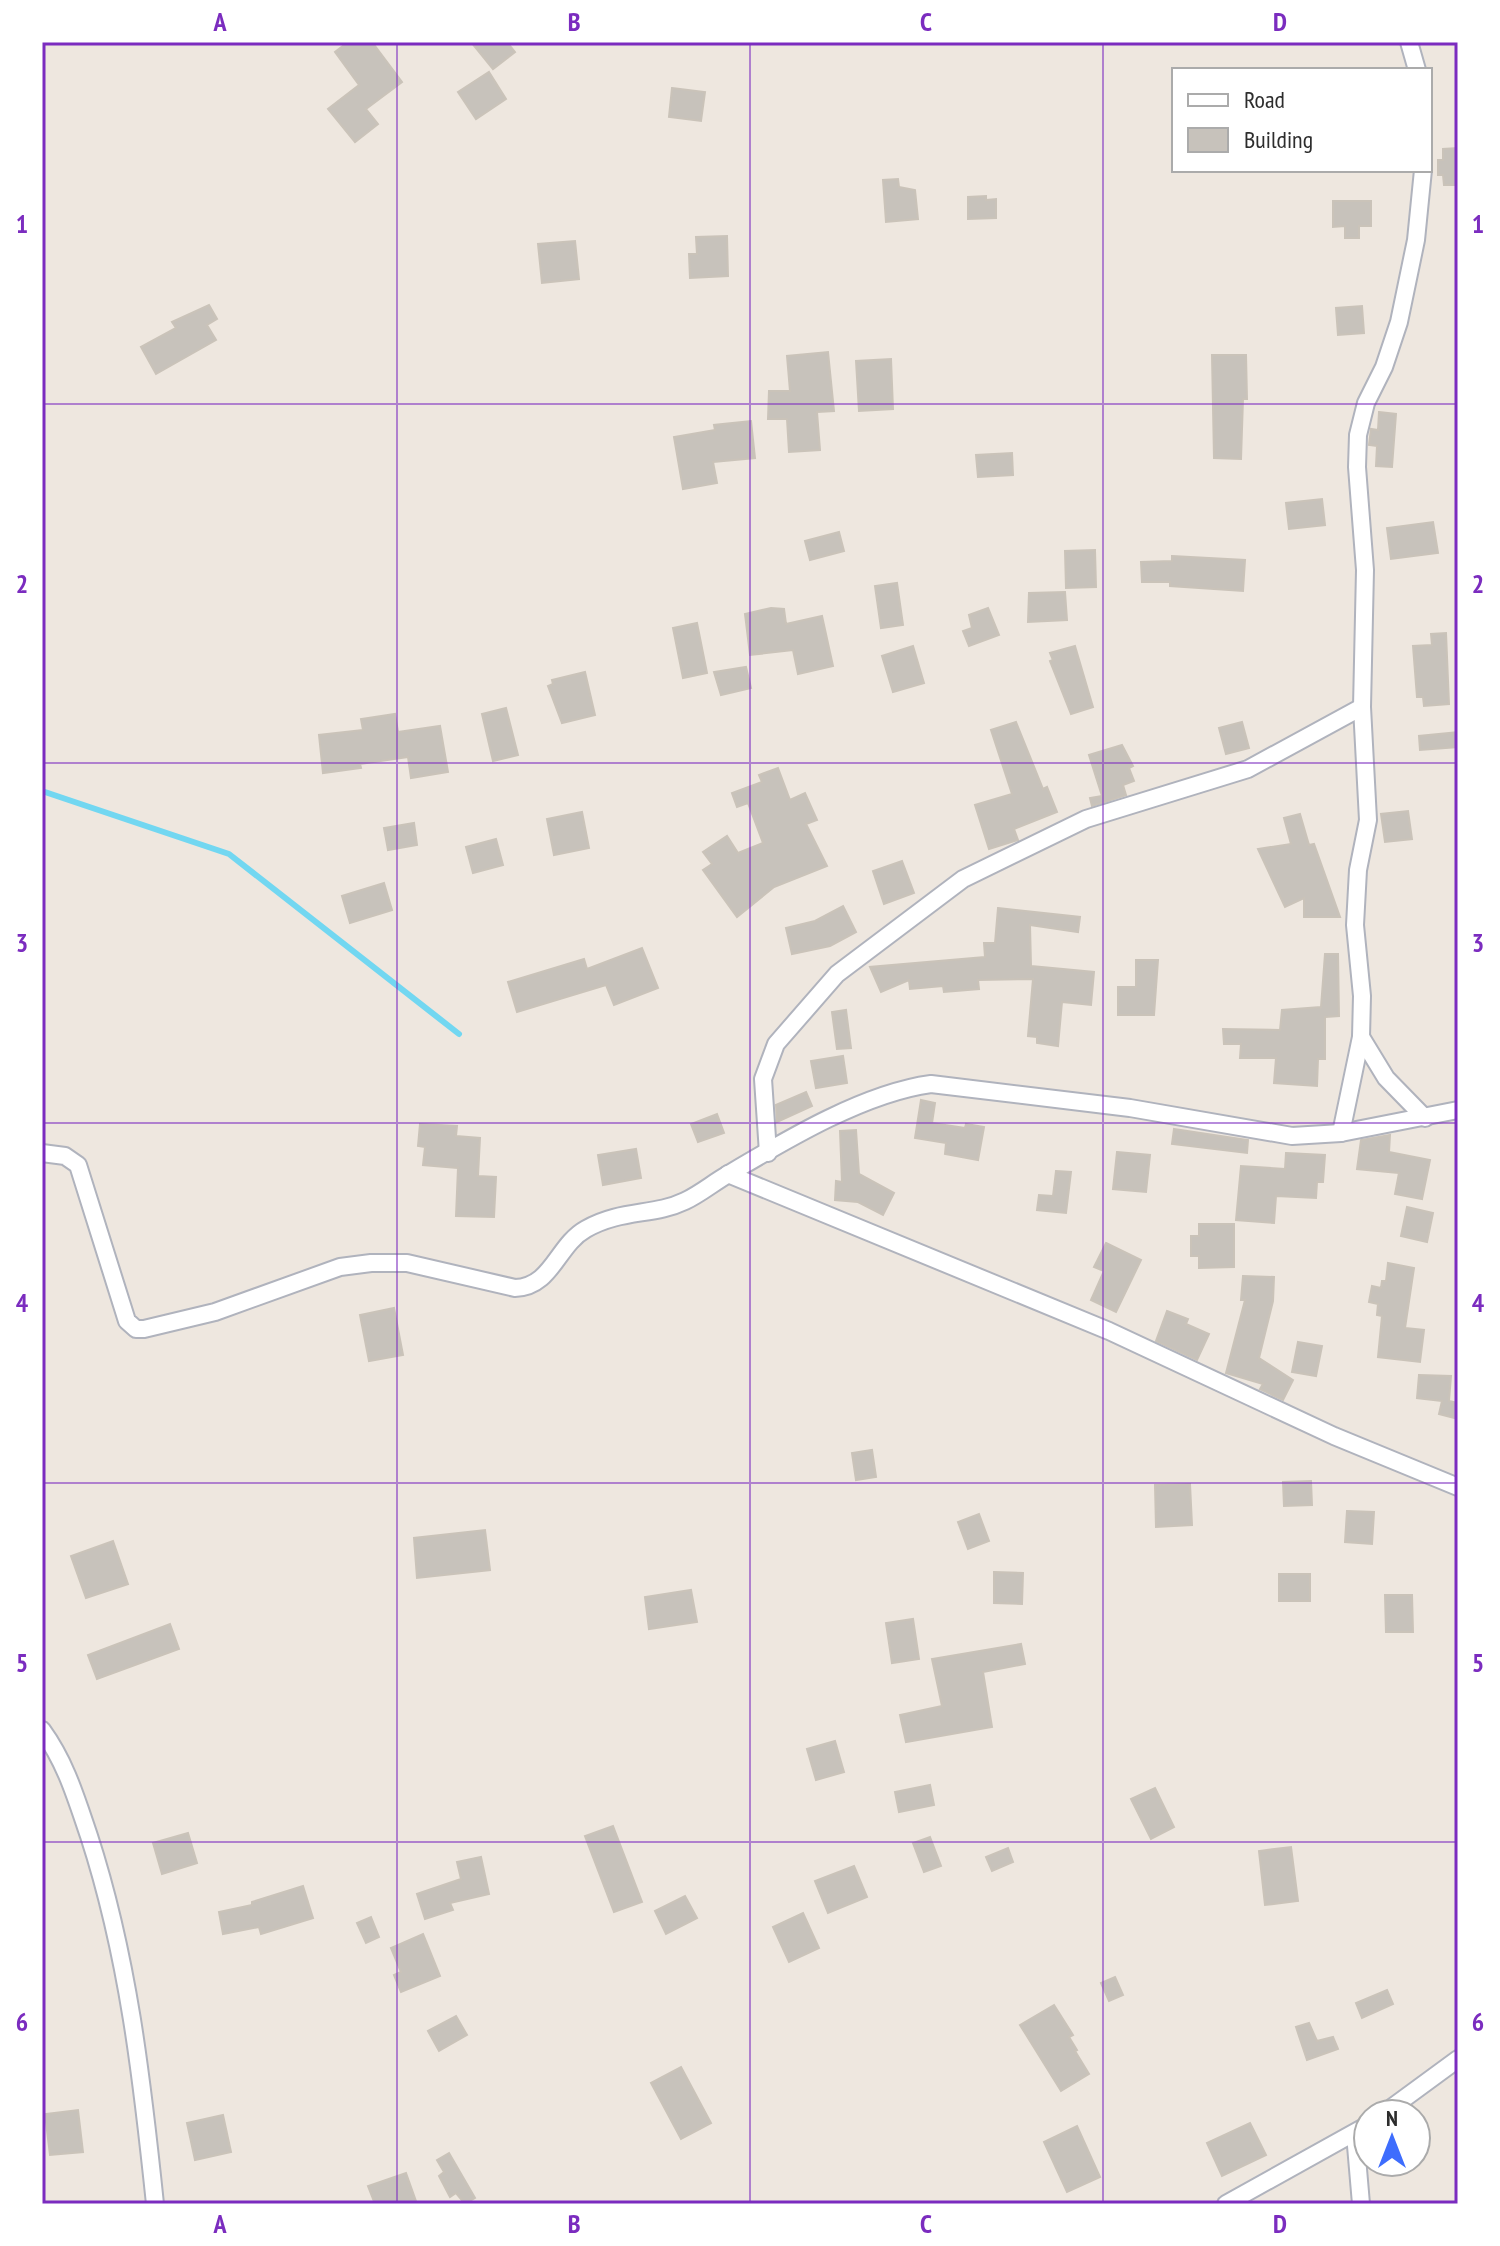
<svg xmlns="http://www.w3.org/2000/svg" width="1500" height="2246" font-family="'PT Sans Narrow',sans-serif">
<rect width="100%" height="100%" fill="#eee7df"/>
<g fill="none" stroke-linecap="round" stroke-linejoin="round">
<!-- stream -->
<polyline stroke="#72d7f1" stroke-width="6" points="42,791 229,854 459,1034"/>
</g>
<!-- building -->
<g fill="#c7c2bb" stroke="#cac3b9" stroke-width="2">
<polygon points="348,42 372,42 402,82 366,109 378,124 355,142 328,109 359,85 335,52"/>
<polygon points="471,42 507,42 515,52 493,69"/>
<polygon points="489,72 506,99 476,119 458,92"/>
<polygon points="672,88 705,92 701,121 669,117"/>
<polygon points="1458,148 1458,185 1444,185 1443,175 1438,175 1438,160 1443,160 1443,149"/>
<polygon points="898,179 899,187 915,190 918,219 886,222 883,180"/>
<polygon points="986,196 986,200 996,199 996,218 968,219 968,197"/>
<polygon points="1333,201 1371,201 1371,226 1359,226 1359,238 1345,238 1345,226 1333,227"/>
<polygon points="727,236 728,276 690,278 689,254 697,254 696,237"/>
<polygon points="575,241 579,279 542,283 538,244"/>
<polygon points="209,305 217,319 207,325 216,340 156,374 141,347 176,328 172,322"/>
<polygon points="1362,306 1364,333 1338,335 1336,308"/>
<polygon points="828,352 834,411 817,412 820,450 789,452 787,419 768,419 769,391 790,391 787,356"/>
<polygon points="1212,355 1246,355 1247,399 1243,399 1241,459 1214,458"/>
<polygon points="891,359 893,409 859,411 856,361"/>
<polygon points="1379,412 1396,414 1392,467 1376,466 1377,446 1369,445 1371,429 1378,430"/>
<polygon points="751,421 755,458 713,462 717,483 683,489 674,437 715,430 714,425"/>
<polygon points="1012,453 1013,475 978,477 976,455"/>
<polygon points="1322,499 1325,525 1289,529 1286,503"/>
<polygon points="1433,522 1438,553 1391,559 1387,528"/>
<polygon points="839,532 844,551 810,560 805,541"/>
<polygon points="1095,550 1096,587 1066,588 1065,551"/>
<polygon points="1172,556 1245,560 1243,591 1170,586 1170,582 1142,582 1141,562 1172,561"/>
<polygon points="897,583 903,625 881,628 875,586"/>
<polygon points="1065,592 1067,620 1028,622 1029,593"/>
<polygon points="771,608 784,609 786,624 822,616 833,666 798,674 793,650 750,655 745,614"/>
<polygon points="988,608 999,635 969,646 963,631 972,628 969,615"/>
<polygon points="697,623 707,673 683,678 673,628"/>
<polygon points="1446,633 1449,704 1424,706 1423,697 1417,697 1413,646 1432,645 1431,634"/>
<polygon points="913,646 924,683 893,692 882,656"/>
<polygon points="1075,646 1093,707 1071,714 1050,661 1053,660 1050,653"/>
<polygon points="746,667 751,688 721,695 714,672"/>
<polygon points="585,672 595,715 562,723 548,686 553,684 552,680"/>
<polygon points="506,708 518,755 493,761 482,714"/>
<polygon points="395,714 398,732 440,726 448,772 411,778 408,757 360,764 361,768 323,773 319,735 363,730 361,719"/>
<polygon points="1016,722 1043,789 1047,787 1057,812 1014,829 1018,840 989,849 975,805 1012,794 991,730"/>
<polygon points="1242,722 1249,748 1226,754 1219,728"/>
<polygon points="1458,732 1458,747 1420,750 1419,736"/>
<polygon points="1122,745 1133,766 1129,768 1134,781 1123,785 1126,795 1092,806 1090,798 1102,796 1089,755"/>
<polygon points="778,768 790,800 805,793 817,820 806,824 827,866 774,887 737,917 703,870 712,864 703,852 727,836 738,853 763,843 748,803 737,807 732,793 762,782 759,775"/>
<polygon points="1408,811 1412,839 1385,842 1381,814"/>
<polygon points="582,812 589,848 554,855 547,819"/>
<polygon points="1300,814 1309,845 1314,844 1340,917 1304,917 1304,898 1285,907 1258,849 1291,844 1284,818"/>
<polygon points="414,823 417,845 388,850 384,828"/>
<polygon points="496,839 503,865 473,873 466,847"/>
<polygon points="902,861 914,893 884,904 873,871"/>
<polygon points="384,883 392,910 350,923 342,896"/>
<polygon points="843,906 856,932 830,946 792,954 786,928 815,921"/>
<polygon points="998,908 1080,917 1078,932 1030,925 1031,966 1094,972 1091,1005 1062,1002 1058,1046 1037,1043 1037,1037 1028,1036 1033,979 978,980 979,989 944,992 943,986 910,989 909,980 881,992 870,967 985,957 984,943 995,943"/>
<polygon points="642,948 658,988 614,1005 606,985 517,1012 508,982 584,959 587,969"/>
<polygon points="1325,954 1338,954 1339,1016 1325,1017 1325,1059 1318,1059 1317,1086 1274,1083 1276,1058 1240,1058 1241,1044 1224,1044 1223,1029 1280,1030 1282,1010 1321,1007"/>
<polygon points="1136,960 1158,960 1154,1015 1118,1015 1118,987 1136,987"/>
<polygon points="846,1010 851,1048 837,1049 832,1012"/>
<polygon points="843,1056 847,1083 816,1088 811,1061"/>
<polygon points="806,1092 812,1106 777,1122 776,1105"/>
<polygon points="921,1100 935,1103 932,1123 965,1128 966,1124 984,1127 978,1160 945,1154 946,1143 915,1138"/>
<polygon points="717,1114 724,1133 698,1142 691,1124"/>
<polygon points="420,1124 457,1126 456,1136 480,1138 478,1176 496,1177 494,1217 456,1216 458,1168 423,1165 425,1147 418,1146"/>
<polygon points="1174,1129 1248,1140 1247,1153 1172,1144"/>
<polygon points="856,1130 859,1174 894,1193 883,1215 858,1202 835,1200 836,1181 842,1182 840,1131"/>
<polygon points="1390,1135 1389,1152 1430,1160 1422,1199 1395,1194 1399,1173 1357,1169 1361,1140"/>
<polygon points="636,1149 641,1178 603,1185 598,1155"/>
<polygon points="1117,1152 1150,1155 1146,1192 1113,1189"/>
<polygon points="1286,1153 1325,1155 1323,1182 1317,1182 1316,1198 1276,1196 1274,1223 1236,1220 1241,1166 1285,1169"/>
<polygon points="1056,1171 1071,1172 1066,1213 1037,1210 1039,1195 1053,1196"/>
<polygon points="1407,1207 1433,1213 1427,1242 1401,1236"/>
<polygon points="1199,1224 1234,1224 1234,1267 1199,1268 1199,1256 1191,1256 1191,1236 1199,1236"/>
<polygon points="1106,1243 1141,1260 1116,1312 1091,1300 1104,1271 1094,1267"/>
<polygon points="1388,1263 1414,1268 1405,1328 1424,1330 1420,1362 1378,1357 1382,1316 1377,1315 1378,1304 1369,1302 1372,1286 1381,1288 1382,1281 1386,1281"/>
<polygon points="1243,1276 1274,1277 1273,1301 1259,1358 1293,1380 1283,1400 1260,1389 1263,1384 1226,1373 1245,1300 1241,1300"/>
<polygon points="394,1308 403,1355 369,1361 360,1315"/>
<polygon points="1167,1311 1188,1319 1186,1324 1209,1334 1197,1360 1156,1341"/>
<polygon points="1298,1342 1322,1346 1316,1376 1292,1372"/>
<polygon points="1419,1375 1451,1376 1449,1401 1458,1403 1458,1419 1439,1414 1442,1401 1417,1398"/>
<polygon points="872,1450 876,1477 856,1480 852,1453"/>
<polygon points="1311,1481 1312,1505 1284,1506 1283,1482"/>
<polygon points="1190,1484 1192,1525 1156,1527 1155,1485"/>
<polygon points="1347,1511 1374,1512 1372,1544 1345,1542"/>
<polygon points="979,1514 989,1541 968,1549 958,1522"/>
<polygon points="485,1530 490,1570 417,1578 414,1538"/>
<polygon points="113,1541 128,1584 86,1598 71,1556"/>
<polygon points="994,1572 1023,1573 1022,1604 994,1603"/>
<rect x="1279" y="1574" width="31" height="27"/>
<polygon points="691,1590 697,1622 649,1629 645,1597"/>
<polygon points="1385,1595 1412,1595 1413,1632 1386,1632"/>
<polygon points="913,1619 919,1659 892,1663 886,1623"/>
<polygon points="170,1624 179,1649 97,1679 88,1655"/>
<polygon points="1021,1644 1025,1664 983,1672 992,1727 906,1742 900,1715 942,1706 932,1659"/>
<polygon points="835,1741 844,1772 816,1780 807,1749"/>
<polygon points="930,1785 934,1805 899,1812 895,1792"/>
<polygon points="1155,1788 1174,1827 1151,1839 1131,1799"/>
<polygon points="613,1826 642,1902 614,1912 585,1836"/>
<polygon points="188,1833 197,1863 162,1874 153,1843"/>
<polygon points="930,1837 941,1866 924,1872 913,1843"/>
<polygon points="1291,1847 1298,1901 1265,1905 1259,1851"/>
<polygon points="1008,1848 1013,1862 992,1871 986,1857"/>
<polygon points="481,1857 489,1894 450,1903 453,1910 425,1919 417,1894 461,1879 457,1862"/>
<polygon points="854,1866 867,1897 828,1913 815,1881"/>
<polygon points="303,1886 313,1918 261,1934 259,1927 223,1934 219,1912 252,1905 252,1902"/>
<polygon points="685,1896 697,1918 666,1934 655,1911"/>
<polygon points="803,1913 819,1948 789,1962 773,1927"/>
<polygon points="371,1917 379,1937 366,1943 357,1923"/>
<polygon points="423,1934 440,1976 401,1992 394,1975 401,1972 391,1948"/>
<polygon points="1115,1977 1123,1995 1109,2001 1101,1983"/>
<polygon points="1387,1990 1393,2004 1362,2018 1356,2003"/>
<polygon points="1054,2005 1073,2035 1069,2037 1077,2050 1075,2051 1089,2074 1061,2091 1020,2025"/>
<polygon points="456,2016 467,2035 439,2051 428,2031"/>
<polygon points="1309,2023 1317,2041 1333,2037 1338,2049 1307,2060 1296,2027"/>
<polygon points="681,2067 711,2123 681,2139 651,2083"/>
<polygon points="78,2110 83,2152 50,2155 45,2114"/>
<polygon points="223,2115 231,2152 195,2160 187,2123"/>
<polygon points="1250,2123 1266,2155 1222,2176 1207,2143"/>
<polygon points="1077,2126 1100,2177 1067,2192 1044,2142"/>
<polygon points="449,2153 475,2198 465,2204 456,2193 450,2197 439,2176 444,2172 437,2160"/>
<polygon points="406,2173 417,2204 375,2204 368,2186"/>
</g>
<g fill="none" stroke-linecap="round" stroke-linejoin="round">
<defs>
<g id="street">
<polyline points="1409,42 1417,70"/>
<polyline points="1361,1037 1386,1078 1425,1118"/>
<polyline points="1341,1133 1361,1037 1362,996 1355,925 1358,870 1368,820 1362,707 1365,570 1357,467 1358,435 1366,403 1384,367 1399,322 1416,240 1423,170"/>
<path d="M42,1153l23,3 13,9 49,156 9,8h8l71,-17 125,-45 31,-4h36l108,25c37,-1 42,-43 71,-59 35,-20 68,-13 99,-28 15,-7 28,-18 42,-26 59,-35 137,-82 204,-91l199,24 162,28 49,-3 117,-23"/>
<polyline points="768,1153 763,1079 776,1044 837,974 963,879 1086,819 1248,769 1362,707"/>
<polyline points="728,1174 1109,1331 1334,1436 1458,1487"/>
<path d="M42,1730c24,33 34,68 47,106 39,120 53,243 66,368"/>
<polyline points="1383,2114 1458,2059"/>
<polyline points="1355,2134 1361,2204"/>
<polyline points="1226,2204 1368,2125"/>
</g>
</defs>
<!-- street casing -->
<use href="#street" stroke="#b0b3bd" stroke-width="20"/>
<!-- street -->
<use href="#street" stroke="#fff" stroke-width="16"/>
</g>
<!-- grid -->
<path fill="none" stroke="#7b2cbf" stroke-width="2" stroke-opacity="0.55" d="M397,42v2162M750,42v2162M1103,42v2162M42,404h1416M42,763h1416M42,1123h1416M42,1483h1416M42,1842h1416"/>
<!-- border -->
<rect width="1500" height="2246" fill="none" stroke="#ffffff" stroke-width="88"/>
<!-- legend -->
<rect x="1172" y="68" width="260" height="104" fill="#ffffff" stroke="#ababab" stroke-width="2"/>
<rect x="1188" y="94" width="40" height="12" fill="#ffffff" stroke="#ababab" stroke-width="2"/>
<text x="1244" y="108" font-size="24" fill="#2d2d2d">Road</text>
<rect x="1188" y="128" width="40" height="24" fill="#c7c2bb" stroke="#ababab" stroke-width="2"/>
<text x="1244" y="148" font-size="24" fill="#2d2d2d">Building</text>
<!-- north arrow -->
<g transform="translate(1392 2138)"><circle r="38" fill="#ffffff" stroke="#ababab" stroke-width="2"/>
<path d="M0-6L14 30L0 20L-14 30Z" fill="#3e6dfd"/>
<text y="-12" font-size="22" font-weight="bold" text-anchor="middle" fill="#2d2d2d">N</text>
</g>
<rect x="44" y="44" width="1412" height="2158" fill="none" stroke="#7b2cbf" stroke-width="3"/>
<g font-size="26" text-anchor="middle" font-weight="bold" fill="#7b2cbf">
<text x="220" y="31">A</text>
<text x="574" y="31">B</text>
<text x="926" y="31">C</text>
<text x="1280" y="31">D</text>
<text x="22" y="233">1</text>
<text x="1478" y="233">1</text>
<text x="22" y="593">2</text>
<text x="1478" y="593">2</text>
<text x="22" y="952">3</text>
<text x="1478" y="952">3</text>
<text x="22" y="1312">4</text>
<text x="1478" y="1312">4</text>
<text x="22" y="1672">5</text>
<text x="1478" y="1672">5</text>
<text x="22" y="2031">6</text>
<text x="1478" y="2031">6</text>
<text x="220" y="2233">A</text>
<text x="574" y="2233">B</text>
<text x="926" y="2233">C</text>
<text x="1280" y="2233">D</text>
</g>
</svg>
